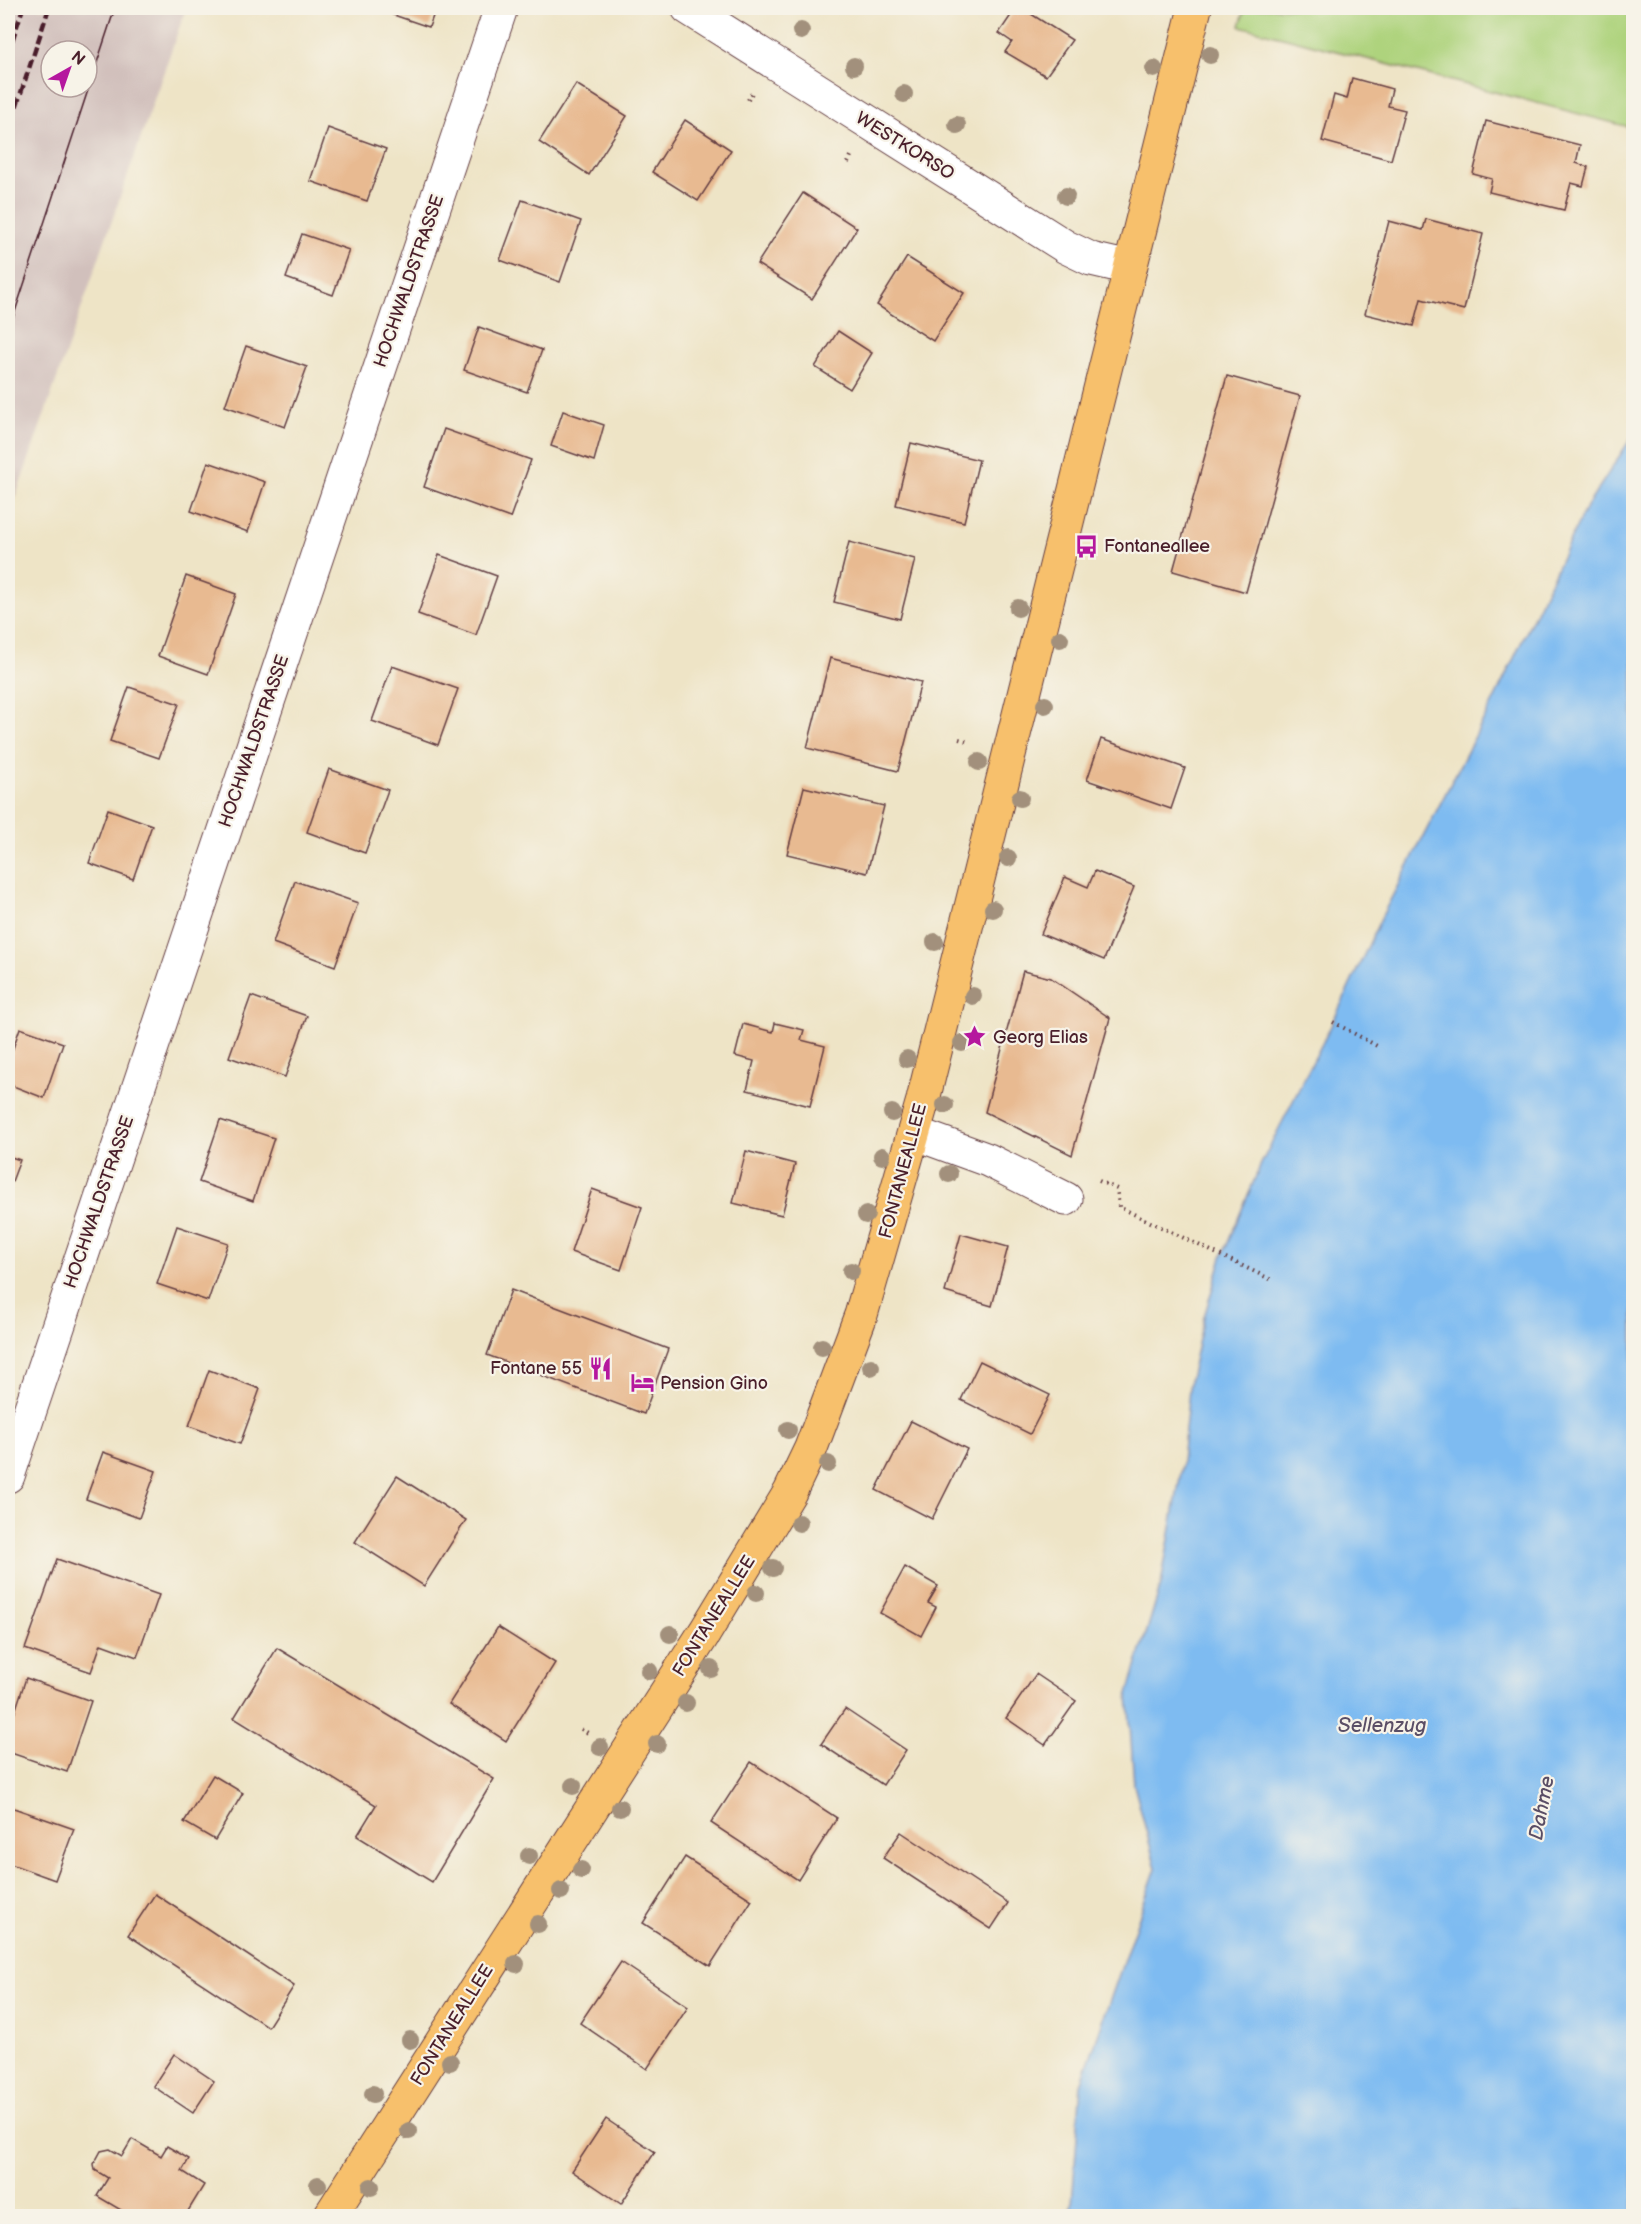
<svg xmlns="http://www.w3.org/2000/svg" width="1641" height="2224" font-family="'Balsamiq Sans',sans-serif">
<rect width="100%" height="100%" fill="#f7f3e8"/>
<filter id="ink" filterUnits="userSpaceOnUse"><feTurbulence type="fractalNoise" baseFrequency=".0167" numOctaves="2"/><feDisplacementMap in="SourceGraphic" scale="12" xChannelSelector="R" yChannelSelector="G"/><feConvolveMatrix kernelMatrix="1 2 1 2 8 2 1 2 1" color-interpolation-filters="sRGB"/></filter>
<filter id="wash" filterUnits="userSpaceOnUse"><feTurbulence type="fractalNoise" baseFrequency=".008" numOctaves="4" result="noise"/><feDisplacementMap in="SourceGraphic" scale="24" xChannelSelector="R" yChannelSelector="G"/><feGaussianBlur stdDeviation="1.35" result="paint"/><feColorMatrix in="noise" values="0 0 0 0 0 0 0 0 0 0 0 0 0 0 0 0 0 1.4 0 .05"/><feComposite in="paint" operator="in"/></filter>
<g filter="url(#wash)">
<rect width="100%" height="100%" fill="#eee4c6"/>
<!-- industrial -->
<path fill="#d1c0bc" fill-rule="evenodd" d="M8,8h178l-178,511zM51,51h36v36h-36z"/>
<!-- green -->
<polygon fill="#aed37d" stroke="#7c7954" stroke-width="1.5" points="1245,8 1633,8 1633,128 1240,26"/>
<!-- water -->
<polygon fill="#7ebbf1" stroke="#646d8e" stroke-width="1.5" points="1633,435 1633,2216 1067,2216 1072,2204 1081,2084 1156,1868 1134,1785 1128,1694 1161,1584 1181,1472 1190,1379 1204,1317 1222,1257 1261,1164 1333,1022 1382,916 1494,700 1584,511"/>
<g id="blocks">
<!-- building -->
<g fill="#e8ba91">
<polygon points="380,8 436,8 429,27 379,10"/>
<polygon points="1016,8 1028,12 1072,40 1046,76 1005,52 1012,42 999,33"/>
<polygon points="1352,78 1392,89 1388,106 1405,110 1391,160 1322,141 1334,95 1347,99"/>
<polygon points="576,84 627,116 589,175 539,142"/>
<polygon points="685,120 731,150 698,201 652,172"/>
<polygon points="1486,121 1580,145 1576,163 1588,167 1583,186 1571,183 1564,210 1489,192 1492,179 1473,174"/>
<polygon points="328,128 386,149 367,201 310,181"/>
<polygon points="803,193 857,228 812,299 757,264"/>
<polygon points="522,200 581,221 560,282 500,260"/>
<polygon points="1426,219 1483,234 1464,310 1421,299 1414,326 1365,314 1389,221 1423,230"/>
<polygon points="302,234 349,250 333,295 286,278"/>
<polygon points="907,257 964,293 933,341 877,305"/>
<polygon points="479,327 542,350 527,392 464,370"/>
<polygon points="838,331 872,353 850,389 815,367"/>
<polygon points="246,346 307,367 285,427 225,406"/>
<polygon points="1227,376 1300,396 1246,592 1173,571"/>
<polygon points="563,411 604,425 594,461 551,446"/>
<polygon points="444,429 531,460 510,518 424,487"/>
<polygon points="911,443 979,460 964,522 896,505"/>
<polygon points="208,462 265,482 248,532 191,511"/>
<polygon points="849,542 915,559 900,619 834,602"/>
<polygon points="439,555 497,576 476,635 418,614"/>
<polygon points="186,576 236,594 208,674 158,656"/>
<polygon points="830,658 921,682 898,771 807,748"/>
<polygon points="392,666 458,689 438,745 372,721"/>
<polygon points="129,687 179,704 159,758 110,741"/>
<polygon points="1101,739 1185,768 1171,809 1087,780"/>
<polygon points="329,769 388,790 365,853 307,832"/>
<polygon points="804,787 884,806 867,873 787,854"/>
<polygon points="108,809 152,825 133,879 89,863"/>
<polygon points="1095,871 1134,887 1104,960 1041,934 1065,877 1088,887"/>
<polygon points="295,881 358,903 335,966 273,943"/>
<polygon points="1023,971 1051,978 1110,1018 1072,1155 985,1112"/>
<polygon points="251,996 307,1016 285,1077 229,1057"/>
<polygon points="775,1023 804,1030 801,1040 825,1046 810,1106 747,1090 754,1061 735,1056 743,1024 773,1032"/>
<polygon points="20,1028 63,1043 44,1098 8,1084 8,1063"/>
<polygon points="220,1120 274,1138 253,1201 199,1182"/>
<polygon points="746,1151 795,1164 782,1215 733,1203"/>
<polygon points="8,1156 20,1160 8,1192"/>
<polygon points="592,1189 642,1207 621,1270 571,1252"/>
<polygon points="177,1226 228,1243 208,1301 157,1284"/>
<polygon points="961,1234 1008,1247 992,1306 945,1292"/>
<polygon points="511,1290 668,1349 644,1414 487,1355"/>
<polygon points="980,1361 1050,1395 1030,1434 961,1400"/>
<polygon points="209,1370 260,1389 240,1444 189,1426"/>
<polygon points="911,1421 967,1449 932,1519 876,1490"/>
<polygon points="103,1452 156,1471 139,1518 86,1499"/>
<polygon points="397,1476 466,1520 424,1586 355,1542"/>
<polygon points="57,1559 159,1595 137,1657 101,1644 91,1672 25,1649"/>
<polygon points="905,1567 938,1586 928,1603 936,1607 921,1636 880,1613"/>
<polygon points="498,1627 555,1663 506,1741 449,1704"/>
<polygon points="277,1648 494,1779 432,1882 357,1836 376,1805 234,1718"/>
<polygon points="1036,1674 1076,1701 1045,1745 1006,1718"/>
<polygon points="26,1678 91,1701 67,1772 8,1752 8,1733"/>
<polygon points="845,1709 906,1750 883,1785 821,1744"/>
<polygon points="751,1762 837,1818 798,1880 711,1823"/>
<polygon points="213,1775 243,1793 215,1840 184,1822"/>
<polygon points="8,1806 74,1829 55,1880 8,1863"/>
<polygon points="901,1832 1008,1903 991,1929 883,1858"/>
<polygon points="685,1857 752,1900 710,1966 643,1923"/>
<polygon points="155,1894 294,1986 268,2027 128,1935"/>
<polygon points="621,1962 688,2007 647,2069 580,2023"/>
<polygon points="174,2054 214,2081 193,2113 153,2086"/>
<polygon points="606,2119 655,2152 621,2204 572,2171"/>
<polygon points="132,2139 161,2156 167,2146 189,2159 182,2171 204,2185 185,2216 131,2216 97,2196 108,2178 95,2170 94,2164 101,2151 110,2149 122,2156"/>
</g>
</g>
</g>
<g filter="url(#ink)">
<use href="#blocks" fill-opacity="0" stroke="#633d42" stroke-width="1.5"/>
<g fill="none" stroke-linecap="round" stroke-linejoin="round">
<defs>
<g id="minor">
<polyline points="688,8 1066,247 1091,259 1130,268"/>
<polyline points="914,1133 988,1160 1066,1199"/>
<polyline points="8,1476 501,8"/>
</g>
<polyline id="major" points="330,2216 705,1632 790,1492 811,1448 861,1315 923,1100 1195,8"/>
</defs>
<!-- minor casing -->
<use href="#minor" stroke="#633d42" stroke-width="35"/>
<!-- major casing -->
<use href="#major" stroke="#633d42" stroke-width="35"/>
<!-- path -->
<g stroke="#633d42" stroke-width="4" stroke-dasharray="1.5 4.5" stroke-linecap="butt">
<polyline points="748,100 752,93"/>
<polyline points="848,163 851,156"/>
<polyline points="959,739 970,742"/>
<polyline points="1333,1022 1379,1047"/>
<polyline points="1099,1181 1117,1189 1119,1207 1272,1280"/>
<polyline points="581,1729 590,1734"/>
</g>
<!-- minor -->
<use href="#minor" stroke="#fff" stroke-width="33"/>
<!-- major -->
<use href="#major" stroke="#f7c06c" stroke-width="33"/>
<!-- tram -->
<polyline stroke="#4a1f2b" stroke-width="1.5" points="8,333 115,8"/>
<!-- rail -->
<g stroke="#4a1f2b" stroke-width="4.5" stroke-dasharray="9 4.5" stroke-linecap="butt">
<polyline points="8,53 23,8"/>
<polyline points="8,132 49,8"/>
</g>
</g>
<!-- trees -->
<g fill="#a2907c">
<circle cx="801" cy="31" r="9"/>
<circle cx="1210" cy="55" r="9"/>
<circle cx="854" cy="66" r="9"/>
<circle cx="1154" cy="69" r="9"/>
<circle cx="904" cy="94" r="9"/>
<circle cx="957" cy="125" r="9"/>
<circle cx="1066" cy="196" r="9"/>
<circle cx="1018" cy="608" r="9"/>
<circle cx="1060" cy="639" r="9"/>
<circle cx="1045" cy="705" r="9"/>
<circle cx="979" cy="762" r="9"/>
<circle cx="1020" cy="798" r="9"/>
<circle cx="1008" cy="858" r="9"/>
<circle cx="993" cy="909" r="9"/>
<circle cx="935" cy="942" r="9"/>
<circle cx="973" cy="996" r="9"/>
<circle cx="962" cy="1043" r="9"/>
<circle cx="907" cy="1059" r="9"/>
<circle cx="945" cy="1105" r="9"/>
<circle cx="892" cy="1113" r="9"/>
<circle cx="882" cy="1156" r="9"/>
<circle cx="949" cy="1174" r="9"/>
<circle cx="866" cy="1215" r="9"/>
<circle cx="851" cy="1271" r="9"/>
<circle cx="822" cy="1347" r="9"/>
<circle cx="871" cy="1367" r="9"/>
<circle cx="788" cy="1430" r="9"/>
<circle cx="828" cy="1464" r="9"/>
<circle cx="799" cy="1523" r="9"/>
<circle cx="773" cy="1568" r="9"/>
<circle cx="756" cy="1593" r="9"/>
<circle cx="670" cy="1634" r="9"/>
<circle cx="711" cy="1669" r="9"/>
<circle cx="649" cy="1671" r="9"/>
<circle cx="686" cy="1703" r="9"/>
<circle cx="657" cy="1744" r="9"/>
<circle cx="600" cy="1747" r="9"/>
<circle cx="573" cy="1786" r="9"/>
<circle cx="620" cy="1808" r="9"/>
<circle cx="529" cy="1856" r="9"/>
<circle cx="581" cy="1870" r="9"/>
<circle cx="561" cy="1891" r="9"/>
<circle cx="538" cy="1924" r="9"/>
<circle cx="516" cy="1964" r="9"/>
<circle cx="410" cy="2040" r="9"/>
<circle cx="450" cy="2062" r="9"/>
<circle cx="373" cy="2094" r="9"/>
<circle cx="409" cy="2131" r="9"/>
<circle cx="318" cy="2185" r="9"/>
<circle cx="371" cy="2187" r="9"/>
</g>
</g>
<!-- icons -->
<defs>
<symbol id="bus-bare" viewBox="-9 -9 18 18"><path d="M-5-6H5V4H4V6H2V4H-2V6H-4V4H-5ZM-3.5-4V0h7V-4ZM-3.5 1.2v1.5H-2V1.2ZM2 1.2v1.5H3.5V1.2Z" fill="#b5179e" stroke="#f7f3e8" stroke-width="2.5" paint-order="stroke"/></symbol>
<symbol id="sight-bare" viewBox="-9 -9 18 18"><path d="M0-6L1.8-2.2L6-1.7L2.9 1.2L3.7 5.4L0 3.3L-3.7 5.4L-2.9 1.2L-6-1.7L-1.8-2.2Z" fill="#b5179e" stroke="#f7f3e8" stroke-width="2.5" paint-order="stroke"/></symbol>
<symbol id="restaurant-bare" viewBox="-9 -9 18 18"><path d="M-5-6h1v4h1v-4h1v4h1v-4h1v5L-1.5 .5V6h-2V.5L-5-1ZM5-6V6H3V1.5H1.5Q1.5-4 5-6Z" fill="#b5179e" stroke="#f7f3e8" stroke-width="2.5" paint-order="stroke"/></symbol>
<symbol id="hotel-bare" viewBox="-9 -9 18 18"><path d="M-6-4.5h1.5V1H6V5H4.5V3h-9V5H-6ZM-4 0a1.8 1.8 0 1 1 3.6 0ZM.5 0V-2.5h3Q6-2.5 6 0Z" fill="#b5179e" stroke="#f7f3e8" stroke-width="2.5" paint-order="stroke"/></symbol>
</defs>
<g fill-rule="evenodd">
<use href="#bus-bare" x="1070" y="530" width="33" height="33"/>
<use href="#sight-bare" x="958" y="1020" width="33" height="33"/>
<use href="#restaurant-bare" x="584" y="1352" width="33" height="33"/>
<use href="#hotel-bare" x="626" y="1366" width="33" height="33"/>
</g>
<g text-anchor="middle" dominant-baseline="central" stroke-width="4.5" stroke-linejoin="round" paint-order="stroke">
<!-- street labels -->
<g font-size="18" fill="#4a1f2b" stroke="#f7f3e8">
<text transform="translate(905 146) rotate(32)">WESTKORSO</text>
<text transform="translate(409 281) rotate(-71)">HOCHWALDSTRASSE</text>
<text transform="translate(254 741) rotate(-71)">HOCHWALDSTRASSE</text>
<text transform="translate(903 1171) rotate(-75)">FONTANEALLEE</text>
<text transform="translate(99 1202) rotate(-71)">HOCHWALDSTRASSE</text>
<text transform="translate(714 1616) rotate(-58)">FONTANEALLEE</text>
<text transform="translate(452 2025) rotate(-58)">FONTANEALLEE</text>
</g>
<!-- poi labels -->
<g font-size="18" fill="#4a1f2b" stroke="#f7f3e8" text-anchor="start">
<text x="1104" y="546">Fontaneallee</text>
<text x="993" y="1037">Georg Elias</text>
<text x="582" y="1368" text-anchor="end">Fontane 55</text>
<text x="660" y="1383">Pension Gino</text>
</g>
<!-- water labels -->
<g font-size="20" font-style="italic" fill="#5a4e66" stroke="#f7f3e8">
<text x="1382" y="1726">Sellenzug</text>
<text transform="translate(1542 1808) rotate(-79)">Dahme</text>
</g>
</g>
<!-- margin -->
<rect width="1641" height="2224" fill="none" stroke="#f7f3e8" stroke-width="30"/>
<!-- north arrow -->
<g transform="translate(69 69) rotate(40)"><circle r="28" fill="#f7f3e8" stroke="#b29e9c" stroke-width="1.5"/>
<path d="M0-4.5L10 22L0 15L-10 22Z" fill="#b5179e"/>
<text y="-9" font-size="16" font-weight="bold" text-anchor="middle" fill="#4a1f2b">N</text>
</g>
</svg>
